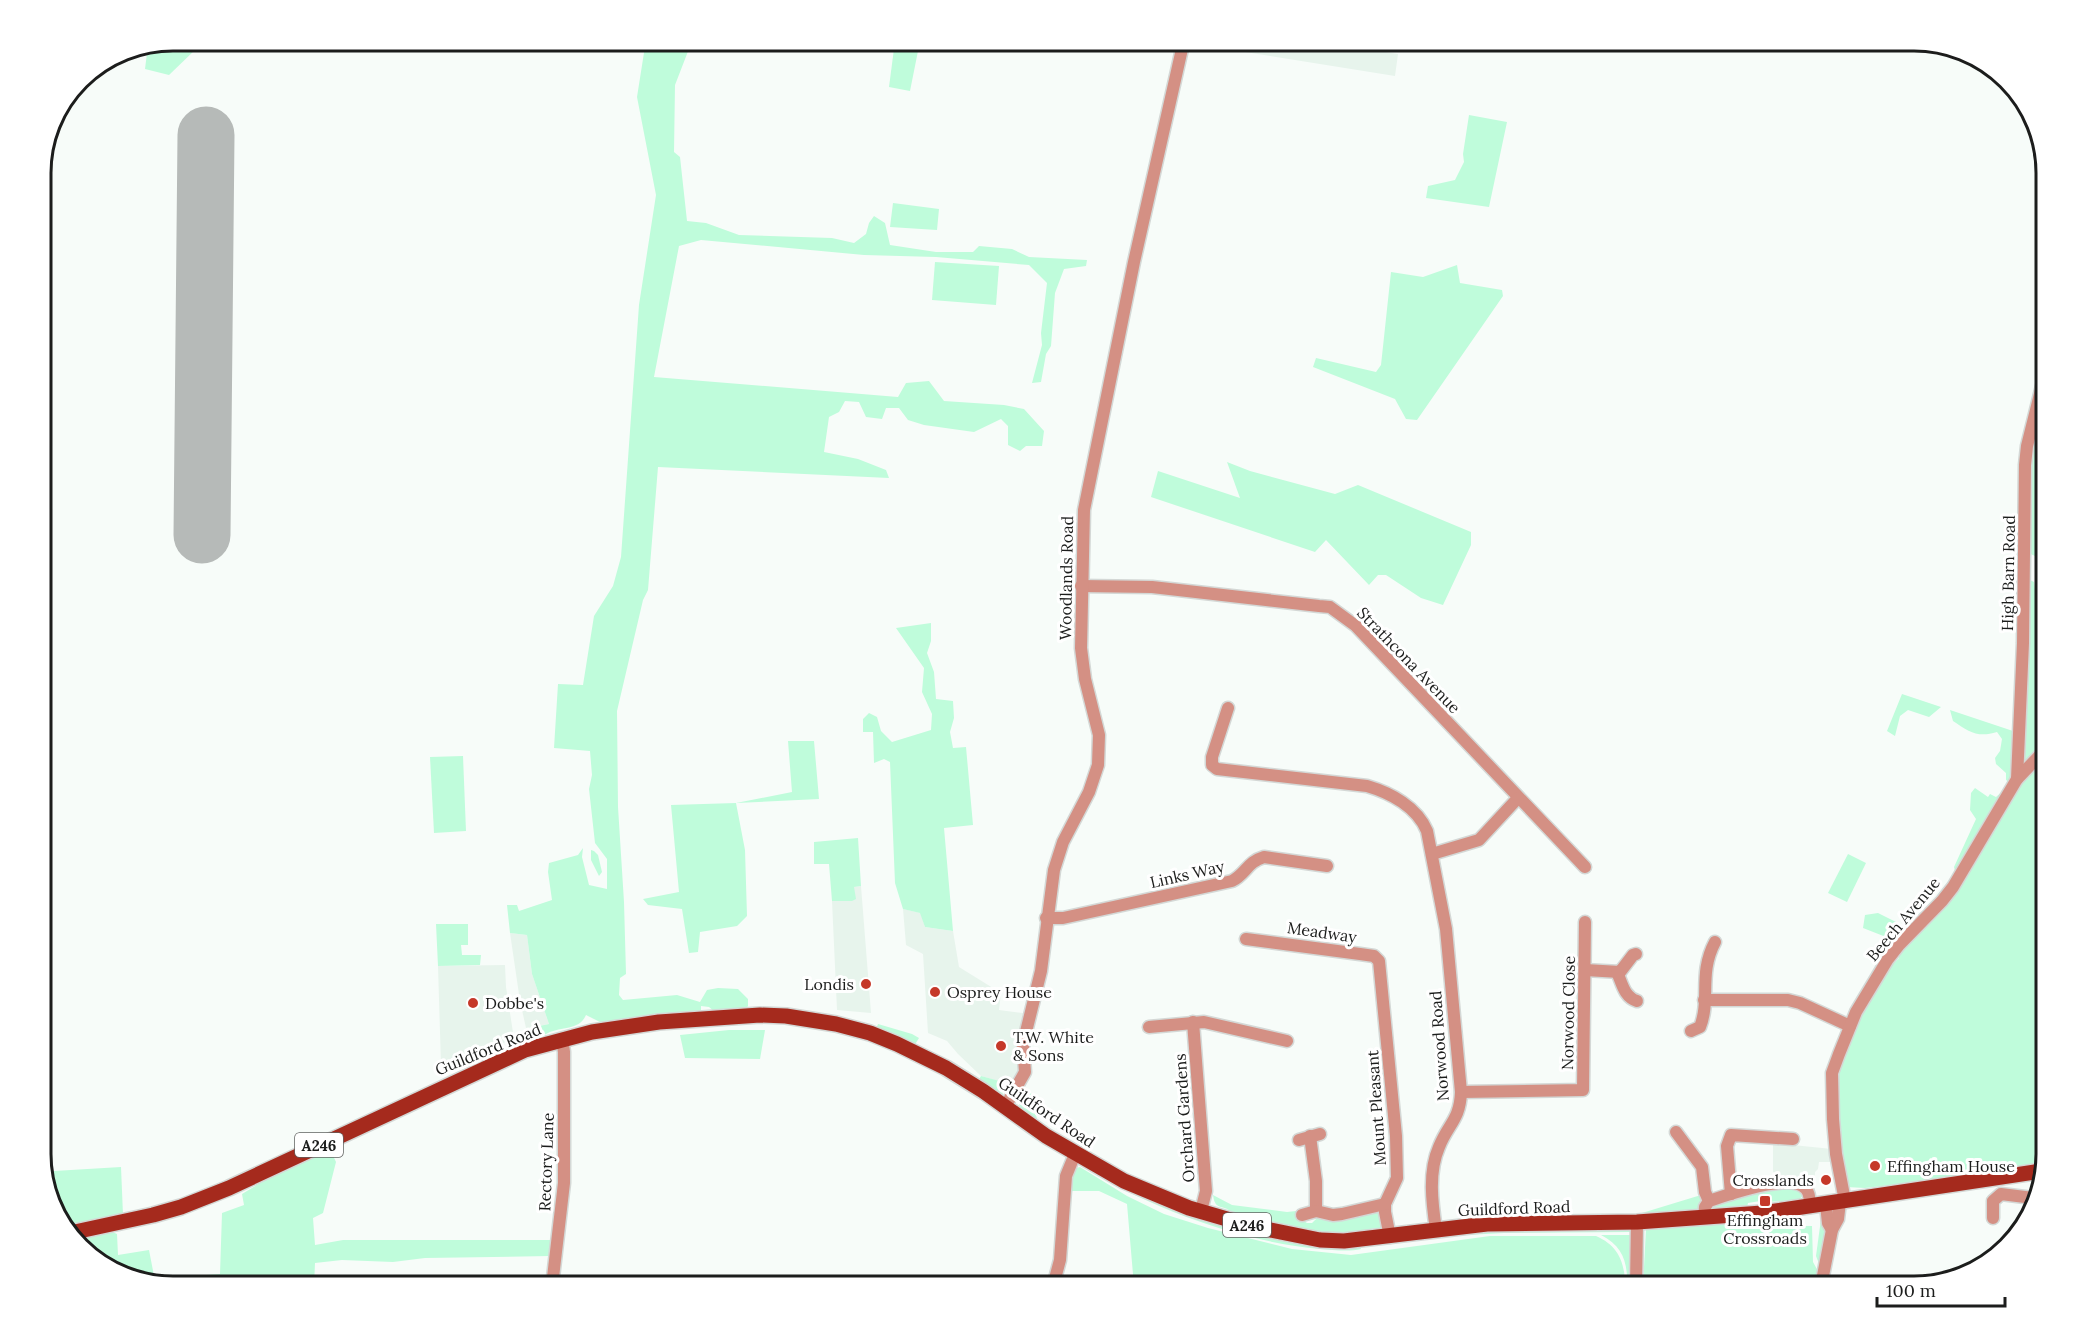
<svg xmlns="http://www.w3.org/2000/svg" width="2087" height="1327" font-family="Lora,serif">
<rect width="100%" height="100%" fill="#f7fcf9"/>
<!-- built -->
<g fill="#e7f4ec">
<polygon points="1320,41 1398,54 1395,76 1220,48 1222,41"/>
<polygon points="861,886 871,1013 837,1010 832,901 852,901 854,887"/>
<polygon points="903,909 921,913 925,927 953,931 959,967 1001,993 999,1010 1023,1013 1015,1050 1022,1069 1012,1085 981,1076 958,1054 947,1041 928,1033 923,954 906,945"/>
<polygon points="510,933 527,935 532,974 549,1024 526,1028 520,1001"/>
<polygon points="505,965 506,987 514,1039 441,1065 438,966"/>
<polygon points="1773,1143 1832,1149 1832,1162 1819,1162 1818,1169 1815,1172 1815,1184 1773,1180"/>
</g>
<!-- green -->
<g fill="#bffcdb">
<polygon points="174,40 199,41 196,49 169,75 145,69 148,45"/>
<path d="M646,40l46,1 -17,44 -1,67 6,5 7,64 19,2 33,12 93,3 22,5 12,-9 3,-11 5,-7 11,7 5,22 46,7h37l6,-6 33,3 17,8 58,3 -1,6 -22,3 -9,24 -4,53 -5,8 -5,28 -9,1 10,-38 -1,-12 6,-50 -18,-18 -93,-8 -72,-2 -163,-15 -22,6 -25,131 244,20 8,-14 23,-2 15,20 60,4 20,4 20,22 -2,15h-16l-6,5 -12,-6v-19l-7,-7 -27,13 -50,-7 -16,-5 -9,-12h-13l-4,11 -16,-2 -7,-15 -14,-1 -6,11 -10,5 -5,35 34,7 28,11 3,8 -231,-11 -10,123 -5,10 -26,111 1,96 6,95 2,72 -6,4 -1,17 4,5 54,-5 23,7 7,-12 11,-2 20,1 10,10v7l-3,4 -30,2 -6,-5 -8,-1v7l-99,10 -16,-8c-7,16 -24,11 -38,18 -6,3 -11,6 -17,9 -6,-3 -8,-7 -7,-13l25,-5 -17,-50 -5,-39 -17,-2 -3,-28h10l2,6 33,-11 -4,-28 1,-9 29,-8 5,-7 -1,9 7,28 18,4v-30l-12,-16 -6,-54 3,-14 -2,-24 -36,-3 4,-64 25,1 11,-69 19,-30 8,-29 18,-252 17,-110 -19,-98z"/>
<polygon points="895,41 920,41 910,91 889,87"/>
<polygon points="1469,115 1507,122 1489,207 1426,198 1428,186 1455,180 1464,162 1463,154"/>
<polygon points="893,203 939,209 937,230 890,227"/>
<polygon points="935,262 999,266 996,305 932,300"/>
<polygon points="1457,265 1460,283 1502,290 1503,296 1417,420 1406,419 1395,399 1313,367 1316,358 1376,372 1381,365 1391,272 1423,277"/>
<polygon points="2046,389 2046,562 2029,553 2030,476 2033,439"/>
<polygon points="1227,462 1250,471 1335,494 1358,485 1471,532 1471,545 1443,605 1421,598 1386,575 1378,575 1369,585 1326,540 1315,552 1151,497 1158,471 1240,498"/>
<polygon points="2028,579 2034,582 2036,597 2040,600 2046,600 2046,1154 2043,1164 1891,1185 1865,1188 1846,1187 1835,1102 1838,1069 1855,1023 1891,966 1899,958 1899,950 1926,922 2020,771"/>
<polygon points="931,623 931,641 927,653 934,672 936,699 953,701 954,718 950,732 953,748 966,747 973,825 944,828 953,931 925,927 920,913 903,909 895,883 890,762 884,759 874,763 873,732 863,732 863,719 869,713 877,717 881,731 892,742 931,730 932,714 922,692 924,668 896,628"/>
<polygon points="1902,694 1941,707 1929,717 1908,710 1900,716 1895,736 1887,731"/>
<path d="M1950,710l66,22 -2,33 -4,18 -4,-3v-7l-10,-9 -1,-6 5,-7 2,-12 -5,-7c-19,6 -28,0 -44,-11z"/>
<polygon points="788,741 814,741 819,799 736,803 745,850 747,916 737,926 700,932 698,952 689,953 682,909 648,905 643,899 679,892 671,805 736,803 792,792"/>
<polygon points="463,756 466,831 434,833 430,757"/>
<polygon points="1975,788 1988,797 1990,794 1996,797 2005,789 1957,872 1955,871 1954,867 1976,819 1970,810 1971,793"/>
<polygon points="858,838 861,886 854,887 856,899 852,901 832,901 829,864 814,864 814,842"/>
<polygon points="591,850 594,851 598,855 602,872 599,876 591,860"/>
<polygon points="1848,854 1866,863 1847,902 1828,893"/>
<polygon points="1878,913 1900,924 1905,930 1892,945 1886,937 1863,928 1865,915"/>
<polygon points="436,924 468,924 468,945 461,945 462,955 481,955 480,965 438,966"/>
<polygon points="878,1024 912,1034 919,1038 914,1046 876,1029"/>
<polygon points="729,1030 765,1030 760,1059 685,1058 680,1035"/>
<polygon points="981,1076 1007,1083 1008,1089 1001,1095 978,1081"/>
<polygon points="1022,1092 1033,1094 1037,1120 1024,1111 1019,1105"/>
<polygon points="329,1147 336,1162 323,1213 313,1218 315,1245 343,1240 552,1240 550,1256 425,1258 393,1262 342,1260 315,1263 314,1286 192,1286 206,1275 220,1274 222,1213 244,1205 242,1194 268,1178"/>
<path d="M121,1167l2,48 -60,11c-14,-15 -12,-37 -9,-55z"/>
<path d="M1080,1167l47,29 37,18 44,14 84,21 59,6 139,-19h106c23,10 29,27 29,50h-491l-7,-82 -28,-13h-31l8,-23z"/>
<path d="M1083,1167h5l43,22 229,57 1,3c-12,3 -28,1 -41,0 -79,-7 -170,-41 -237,-82z"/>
<polygon points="1772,1188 1795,1189 1802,1192 1803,1195 1800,1199 1797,1200 1767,1202 1766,1200 1748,1203 1747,1208 1713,1211 1710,1209 1711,1205"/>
<path d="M1213,1195l19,10 55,7 9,-1 1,5 10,7h5l5,-5 21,2 41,-9 4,11 -1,6 -12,1 -7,6 -62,-4 -88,-22 1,-2 18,5c-10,-8 -17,-1 -19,-17z"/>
<polygon points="1701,1195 1700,1205 1696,1211 1645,1216 1642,1213"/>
<polygon points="1793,1219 1792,1226 1812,1226 1813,1262 1819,1273 1816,1286 1643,1286 1646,1229"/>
<polygon points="1821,1219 1827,1228 1821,1269 1816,1256"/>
<polygon points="1625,1227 1631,1232 1504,1233 1467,1235 1467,1230 1523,1228 1588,1231"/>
<polygon points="108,1230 117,1234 118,1255 149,1250 155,1281 100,1264 75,1238"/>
<path d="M1601,1235h32l-1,51h-5c1,-23 -4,-40 -26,-51z"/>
</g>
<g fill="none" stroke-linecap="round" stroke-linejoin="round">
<!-- runway -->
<polyline stroke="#b6bab8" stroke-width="57" points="202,535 206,135"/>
<defs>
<g id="minor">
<polyline points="1081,586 1152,587 1319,606 1330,607 1356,626 1585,867"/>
<path d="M1228,708l-16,49v8l5,4 150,17c24,7 50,21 60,45l19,98 15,163c-1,28 -13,32 -22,55 -11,25 -7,56 -3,83"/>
<polyline points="2017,779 2023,643 2025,465 2027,446 2046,370"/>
<polyline points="1432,854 1479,840 1518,798"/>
<path d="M1046,918h17l169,-37c14,-7 15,-19 32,-24l63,9"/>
<polyline points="1246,939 1360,954 1374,956 1379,961 1396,1136 1397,1178 1385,1204 1385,1212 1390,1237"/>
<polyline points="1585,970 1620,972 1633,955 1636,954"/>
<path d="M1617,972c5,11 7,25 20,29"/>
<polyline points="1704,1000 1788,1000 1800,1003 1850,1026"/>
<polyline points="1193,1022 1206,1191 1201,1211"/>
<polyline points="1149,1027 1204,1022 1287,1041"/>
<path d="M1691,1031l9,-4c11,-28 -2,-53 15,-85"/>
<polyline points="1461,1092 1583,1090 1585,922"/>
<polyline points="1005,1107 1025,1072 1023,1044 1041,971 1054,870 1063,842 1089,792 1098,765 1099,735 1085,679 1081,648 1084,510 1134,262 1184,40"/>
<polyline points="1676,1132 1702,1167 1705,1192 1709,1201"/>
<polyline points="1310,1136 1316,1181 1316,1211"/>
<polyline points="1299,1140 1320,1134"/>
<polyline points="1731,1194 1727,1146 1731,1135 1793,1139"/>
<polyline points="1845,1201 1836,1154 1833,1119 1832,1073 1839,1054 1856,1012 1888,959 1899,945 1942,901 1953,887 2017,779 2046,749"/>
<polyline points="1826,1205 1828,1223 1832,1230"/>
<polyline points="1302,1215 1316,1211 1333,1215 1342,1214 1385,1204"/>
<path d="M1704,1218l1,-11 4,-6c18,-6 83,-29 97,-12 4,4 4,13 4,18"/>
<polyline points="1993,1218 1993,1201 2001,1194 2033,1198"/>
<polyline points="552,1286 564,1183 564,1052 562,1039"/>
<polyline points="1053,1286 1060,1260 1066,1176 1075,1154"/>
<polyline points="1636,1286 1637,1222"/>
<polyline points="1821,1286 1832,1230 1838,1219 1840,1202"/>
</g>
<polyline id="major" points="70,1233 153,1215 181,1207 229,1188 525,1050 592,1032 659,1022 760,1015 786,1016 836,1024 870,1033 897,1044 946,1068 983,1091 1046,1136 1124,1181 1189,1208 1251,1226 1320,1240 1344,1241 1487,1224 1637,1222 1762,1213 2041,1171"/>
</defs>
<!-- minor casing -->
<use href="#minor" stroke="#d4d8d6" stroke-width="15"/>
<!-- major casing -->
<use href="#major" stroke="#d4d8d6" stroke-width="18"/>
<!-- minor -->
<use href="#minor" stroke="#d49084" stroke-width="12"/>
<!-- major -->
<use href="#major" stroke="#a52a1d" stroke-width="15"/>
</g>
<!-- markers -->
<g fill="#c53829" stroke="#fff" stroke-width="2">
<circle cx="866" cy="984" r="6"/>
<circle cx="935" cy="992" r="6"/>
<circle cx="473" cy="1003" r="6"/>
<circle cx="1001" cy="1046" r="6"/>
<circle cx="1875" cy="1166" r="6"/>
<circle cx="1826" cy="1180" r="6"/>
<rect x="1759" y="1195" width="12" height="12" rx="3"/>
</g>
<g text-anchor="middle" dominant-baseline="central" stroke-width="6" stroke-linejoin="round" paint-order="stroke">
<!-- shield labels -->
<g fill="#fff" stroke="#606160" stroke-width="1.5">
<rect x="295" y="1133" width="48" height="24" rx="4.5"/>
<rect x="1223" y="1213" width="48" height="24" rx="4.5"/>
</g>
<g font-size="15" font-weight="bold" fill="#1c1d1c">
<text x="319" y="1145">A246</text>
<text x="1247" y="1225">A246</text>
</g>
<!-- street labels -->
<g font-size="16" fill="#1c1d1c" stroke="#fff">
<text transform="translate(2008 573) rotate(-89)">High Barn Road</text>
<text transform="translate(1066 578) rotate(-89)">Woodlands Road</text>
<text transform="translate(1409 660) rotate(46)">Strathcona Avenue</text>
<text transform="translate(1187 874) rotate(-13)">Links Way</text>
<text transform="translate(1903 919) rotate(-50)">Beech Avenue</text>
<text transform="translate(1322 932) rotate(8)">Meadway</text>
<text transform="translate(1568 1013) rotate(-89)">Norwood Close</text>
<text transform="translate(1439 1046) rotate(-94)">Norwood Road</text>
<text transform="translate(488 1049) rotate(-22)">Guildford Road</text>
<text transform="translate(1376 1108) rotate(-94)">Mount Pleasant</text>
<text transform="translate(1047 1112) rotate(34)">Guildford Road</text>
<text transform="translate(1184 1118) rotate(-94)">Orchard Gardens</text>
<text transform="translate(546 1162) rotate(-88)">Rectory Lane</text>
<text transform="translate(1514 1208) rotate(-2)">Guildford Road</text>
</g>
<!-- poi labels -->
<g font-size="16" fill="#1c1d1c" stroke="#fff" text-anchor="start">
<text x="854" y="984" text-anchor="end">Londis</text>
<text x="947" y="992">Osprey House</text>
<text x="485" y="1003">Dobbe's</text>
<text x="1013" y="1037">T.W. White<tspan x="1013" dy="18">&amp; Sons</tspan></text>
<text x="1887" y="1166">Effingham House</text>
<text x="1814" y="1180" text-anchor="end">Crosslands</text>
<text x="1765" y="1220" text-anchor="middle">Effingham<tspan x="1765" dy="18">Crossroads</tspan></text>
</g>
</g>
<!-- crop -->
<path d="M0 0H2087V1327H0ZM173 51H1914A122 122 0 0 1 2036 173V1154A122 122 0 0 1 1914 1276H173A122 122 0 0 1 51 1154V173A122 122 0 0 1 173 51Z" fill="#fff" fill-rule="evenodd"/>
<path fill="none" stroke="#1c1d1c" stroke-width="3" d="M173 51H1914A122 122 0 0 1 2036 173V1154A122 122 0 0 1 1914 1276H173A122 122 0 0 1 51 1154V173A122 122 0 0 1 173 51Z"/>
<!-- scale -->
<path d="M1877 1297v9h128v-9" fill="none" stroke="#1c1d1c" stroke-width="3"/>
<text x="1886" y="1297" font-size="18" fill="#1c1d1c" stroke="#ffffff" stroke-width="4.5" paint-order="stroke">100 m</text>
</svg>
